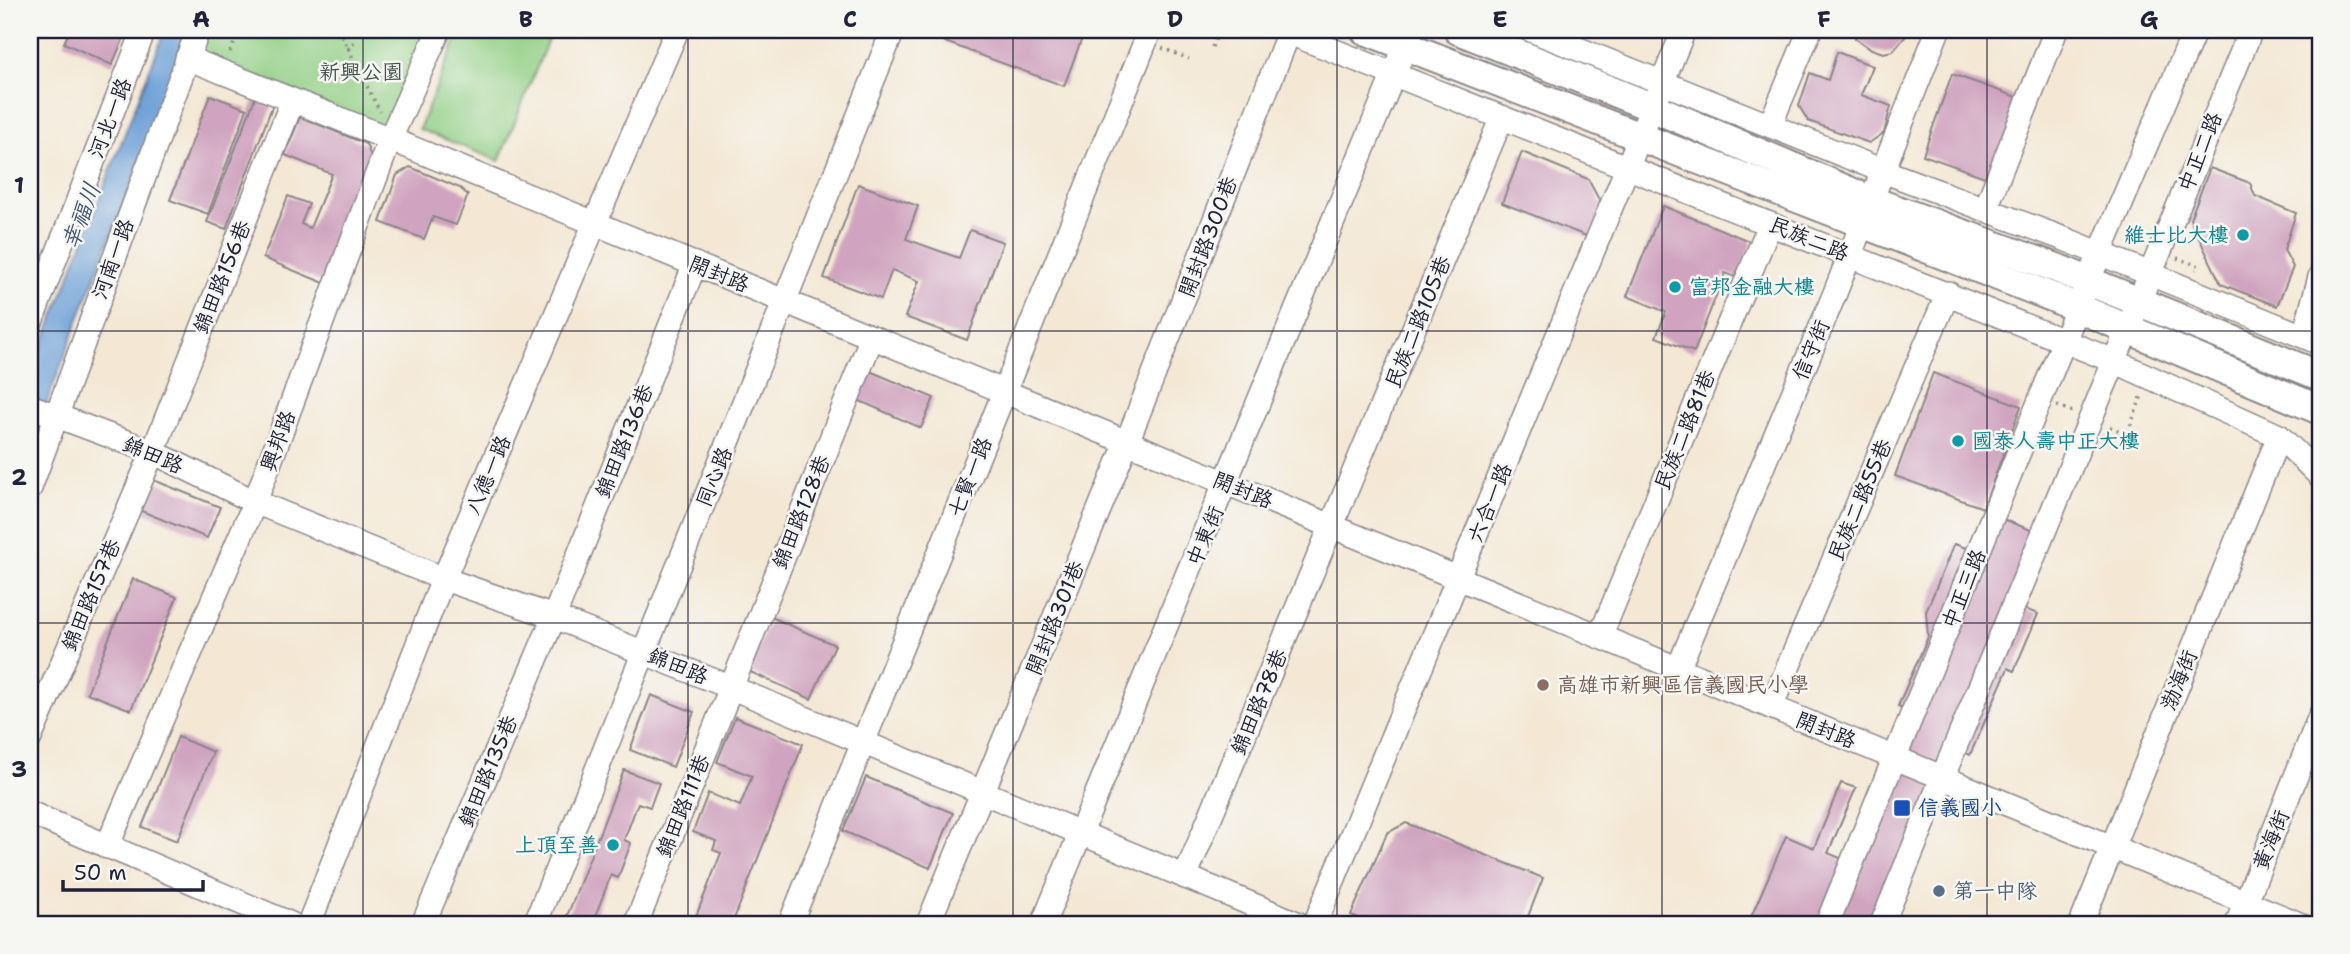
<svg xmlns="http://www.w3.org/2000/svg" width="2350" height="954" font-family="'Shantell Sans','LXGW WenKai TC',sans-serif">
<rect width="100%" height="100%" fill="#f6f6f2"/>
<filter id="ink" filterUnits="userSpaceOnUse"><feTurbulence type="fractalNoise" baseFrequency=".0143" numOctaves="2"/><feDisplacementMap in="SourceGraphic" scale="14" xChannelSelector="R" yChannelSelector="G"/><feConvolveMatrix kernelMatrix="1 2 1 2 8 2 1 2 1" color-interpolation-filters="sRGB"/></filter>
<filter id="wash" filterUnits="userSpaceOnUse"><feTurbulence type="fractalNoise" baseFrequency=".00686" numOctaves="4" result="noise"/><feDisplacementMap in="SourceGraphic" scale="28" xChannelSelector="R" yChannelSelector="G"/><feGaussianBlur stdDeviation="1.57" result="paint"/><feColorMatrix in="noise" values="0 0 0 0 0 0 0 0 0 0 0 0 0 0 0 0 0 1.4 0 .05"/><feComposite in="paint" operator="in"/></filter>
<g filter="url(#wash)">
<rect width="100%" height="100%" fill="#f4e8d5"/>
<!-- green -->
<g fill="#91cf84" stroke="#5a7860" stroke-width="2">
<polygon points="204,30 427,30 385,128 195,52"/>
<polygon points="460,30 552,30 499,161 419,129"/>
</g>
<!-- water -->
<polygon fill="#6c9fd7" stroke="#476089" stroke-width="2" points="165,30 190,30 30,446 30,378"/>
<g id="blocks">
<!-- building -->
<g fill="#d0a4c0">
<polygon points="70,30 127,30 112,65 64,43"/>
<polygon points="949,30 1085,30 1064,86 945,42"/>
<polygon points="1856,30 1911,30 1893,51 1883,53 1869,48 1855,38"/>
<polygon points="1837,52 1873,66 1861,95 1891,106 1884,133 1869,143 1808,121 1799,106 1810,73 1828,80"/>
<polygon points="1952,74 2025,100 1996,181 1923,155"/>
<polygon points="210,95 247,109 208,214 170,200"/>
<polygon points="255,98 273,104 226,229 207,222"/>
<polygon points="300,117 366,144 373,162 324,283 263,258 288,196 309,204 301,224 310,228 332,174 285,155"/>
<polygon points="1522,152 1588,179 1603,207 1591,238 1502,203"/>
<polygon points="410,167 460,188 468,195 456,225 433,217 424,239 380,222 397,175"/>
<polygon points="2210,168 2250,183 2255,196 2296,213 2284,250 2293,267 2277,306 2221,284 2190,219"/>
<polygon points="858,184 918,206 906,239 959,258 970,230 1003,242 967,340 905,317 919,281 892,270 881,299 824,278"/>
<polygon points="1663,206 1752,242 1738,278 1725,273 1694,352 1656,337 1666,312 1627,296"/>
<polygon points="865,369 934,398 921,428 853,398"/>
<polygon points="1933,373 2021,406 1983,508 1895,476"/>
<polygon points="151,479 220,507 207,538 139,510"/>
<polygon points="1991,515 2047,536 1996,641 2010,646 2025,609 2038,614 2014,671 2008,668 1970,755 1951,746 1878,924 1748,924 1786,836 1814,848 1841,783 1856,788 1828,853 1857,865 1919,715 1898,706 1928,637 1926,612 1954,544 1973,550"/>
<polygon points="133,579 177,597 131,710 87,693"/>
<polygon points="771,617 835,645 811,699 748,671"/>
<polygon points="651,695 694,712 673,767 630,750"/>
<polygon points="735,717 803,744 732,924 693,924 721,853 713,850 716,841 693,832 708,793 740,806 752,776 717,762"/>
<polygon points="178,737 213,752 177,841 142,827"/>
<polygon points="624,770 659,783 650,807 638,803 624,840 631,843 618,878 611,875 596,914 606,918 603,924 564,924"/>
<polygon points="866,777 953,813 930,868 843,831"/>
<polygon points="1406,823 1543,878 1525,924 1373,924 1351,915 1387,833"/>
</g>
</g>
</g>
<g filter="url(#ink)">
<use href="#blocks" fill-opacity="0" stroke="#8b8588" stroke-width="2"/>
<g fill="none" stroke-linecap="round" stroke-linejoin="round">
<defs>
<g id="minor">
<polyline points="1282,30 2114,361 2279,436 2320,476"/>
<polyline points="1531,30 1883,171 2067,240 2320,343"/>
<polyline points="187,58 390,139 2299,924"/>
<polyline points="1771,123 1810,30"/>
<polyline points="1986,208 2056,30"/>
<polyline points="30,324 144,30"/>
<polyline points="2304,336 2320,277"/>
<polyline points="30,406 153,452 255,502 444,579 554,617 730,687 1299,924"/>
<polyline points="30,488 198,30"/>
<polyline points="1600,637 1770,224"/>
<polyline points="1678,669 1835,293 1938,30"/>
<polyline points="1771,707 1948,293"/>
<polyline points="30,738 153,452 292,102"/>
<polyline points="30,813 291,924"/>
<polyline points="107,847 255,502 390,139 439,30"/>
<polyline points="1185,877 1502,117"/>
<polyline points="309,924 436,597 677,30"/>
<polyline points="423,924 554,617 695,264"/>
<polyline points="535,924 893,30"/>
<polyline points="636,924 872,337"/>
<polyline points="790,924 1150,30"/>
<polyline points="928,924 1127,442 1289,32"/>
<polyline points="1043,924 1412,30"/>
<polyline points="1315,924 1684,30"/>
<polyline points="1827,924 2088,282 2195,30"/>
<polyline points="1882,924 2251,30"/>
<polyline points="2081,924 2279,436"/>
<polyline points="2237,924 2320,716"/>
</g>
<g id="major">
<polyline points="1365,30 2052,297 2320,410"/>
<polyline points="1458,30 1654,108 1872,201 2054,267 2320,376"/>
</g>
</defs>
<!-- minor casing -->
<use href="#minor" stroke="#8b8588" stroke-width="26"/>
<!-- major casing -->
<use href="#major" stroke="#8b8588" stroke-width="32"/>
<!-- path -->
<g stroke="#8b8588" stroke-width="3.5" stroke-dasharray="2 5" stroke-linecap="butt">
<polyline points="230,30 238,34 302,30"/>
<polyline points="339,30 380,112"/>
<polyline points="1118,30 1129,34"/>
<polyline points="1212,47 1219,30"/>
<polyline points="1162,48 1189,59"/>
<polyline points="348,49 356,40"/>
<polyline points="230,52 240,30"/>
<polyline points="2177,258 2199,266 2196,270"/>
<polyline points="2057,406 2073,412"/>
<polyline points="2110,427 2123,432"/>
<polyline points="2128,432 2142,395"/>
</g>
<!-- minor -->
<use href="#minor" stroke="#fff" stroke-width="23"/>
<!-- major -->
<use href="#major" stroke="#fff" stroke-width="28"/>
</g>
</g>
<!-- grid -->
<path fill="none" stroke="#22223b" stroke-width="2" stroke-opacity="0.55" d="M363,30v894M688,30v894M1013,30v894M1337,30v894M1662,30v894M1987,30v894M30,331h2290M30,623h2290"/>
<!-- markers -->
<g fill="#0f9aa8" stroke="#f6f6f2" stroke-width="2.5">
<circle cx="2243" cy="235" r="7"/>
<circle cx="1675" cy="287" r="7"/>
<circle cx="1958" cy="441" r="7"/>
<circle cx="613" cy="845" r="7"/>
</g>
<circle fill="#8d6e63" stroke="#f6f6f2" stroke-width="2.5" cx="1543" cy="685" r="7"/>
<rect fill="#1a4fb4" stroke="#f6f6f2" stroke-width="2.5" x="1893" y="799" width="18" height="18" rx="3.5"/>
<circle fill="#5c6f8a" stroke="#f6f6f2" stroke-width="2.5" cx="1939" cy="891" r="7"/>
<g text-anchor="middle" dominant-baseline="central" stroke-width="5" stroke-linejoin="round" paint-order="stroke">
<!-- park labels -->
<g font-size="21" fill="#435651" stroke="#f6f6f2">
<text x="361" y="72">新興公園</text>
</g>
<!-- street labels -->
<g font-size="21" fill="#22223b" stroke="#f6f6f2">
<text transform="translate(110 118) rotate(-69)">河北一路</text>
<text transform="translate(2200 152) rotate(-68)">中正二路</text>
<text transform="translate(1208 237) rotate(-69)">開封路300巷</text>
<text transform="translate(1809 239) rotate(22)">民族二路</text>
<text transform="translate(113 259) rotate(-70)">河南一路</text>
<text transform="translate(719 274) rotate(22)">開封路</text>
<text transform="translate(222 277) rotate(-68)">錦田路156巷</text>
<text transform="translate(1418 322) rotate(-68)">民族二路105巷</text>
<text transform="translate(1811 350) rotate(-67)">信守街</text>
<text transform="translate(1685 430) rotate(-68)">民族二路81巷</text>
<text transform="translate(278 441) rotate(-70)">興邦路</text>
<text transform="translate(624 441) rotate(-68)">錦田路136巷</text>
<text transform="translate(153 455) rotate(23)">錦田路</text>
<text transform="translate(488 475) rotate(-67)">八德一路</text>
<text transform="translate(714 477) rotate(-68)">同心路</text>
<text transform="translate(970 477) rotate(-68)">七賢一路</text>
<text transform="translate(1243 490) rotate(22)">開封路</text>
<text transform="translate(1860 500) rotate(-67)">民族二路55巷</text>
<text transform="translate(1490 503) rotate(-68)">六合一路</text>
<text transform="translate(801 512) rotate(-68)">錦田路128巷</text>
<text transform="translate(1205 536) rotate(-67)">中東街</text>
<text transform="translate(1964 589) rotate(-68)">中正三路</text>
<text transform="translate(91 595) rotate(-67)">錦田路157巷</text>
<text transform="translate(1055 618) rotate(-68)">開封路301巷</text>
<text transform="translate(678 666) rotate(22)">錦田路</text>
<text transform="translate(2179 680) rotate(-68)">渤海街</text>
<text transform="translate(1259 702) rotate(-67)">錦田路78巷</text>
<text transform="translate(1826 730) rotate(22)">開封路</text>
<text transform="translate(488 771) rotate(-67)">錦田路135巷</text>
<text transform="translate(683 806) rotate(-68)">錦田路111巷</text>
<text transform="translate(2271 840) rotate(-68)">黃海街</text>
</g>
<!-- culture labels -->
<g font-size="21" fill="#0d838f" stroke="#f6f6f2" text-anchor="end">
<text x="2229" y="235">維士比大樓</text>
<text x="1689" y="287" text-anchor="start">富邦金融大樓</text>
<text x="1972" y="441" text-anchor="start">國泰人壽中正大樓</text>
<text x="599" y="845">上頂至善</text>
</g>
<!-- education labels -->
<g font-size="21" fill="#785e54" stroke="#f6f6f2" text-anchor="start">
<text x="1557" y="685">高雄市新興區信義國民小學</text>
</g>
<!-- transit labels -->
<g font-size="21" fill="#164399" stroke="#f6f6f2" text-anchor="start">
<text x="1918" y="808">信義國小</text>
</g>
<!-- service labels -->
<g font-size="21" fill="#4e5e75" stroke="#f6f6f2" text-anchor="start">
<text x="1953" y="891">第一中隊</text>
</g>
<!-- water labels -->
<g font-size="23" font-style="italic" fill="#405479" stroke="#f6f6f2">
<text transform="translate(81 216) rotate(-69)">幸福川</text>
</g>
</g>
<!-- margin -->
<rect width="2350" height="954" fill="none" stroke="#f6f6f2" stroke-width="77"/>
<!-- scale -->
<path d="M63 880v10h140v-10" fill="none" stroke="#22223b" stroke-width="3.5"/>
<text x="74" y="880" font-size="21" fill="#22223b" stroke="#f6f6f2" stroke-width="5" paint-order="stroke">50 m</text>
<rect x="38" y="38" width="2274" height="878" fill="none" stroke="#22223b" stroke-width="2.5"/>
<g font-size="23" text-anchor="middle" font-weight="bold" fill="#22223b">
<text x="201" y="27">A</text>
<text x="526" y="27">B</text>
<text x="850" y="27">C</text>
<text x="1175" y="27">D</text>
<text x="1500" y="27">E</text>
<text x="1824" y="27">F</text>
<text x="2149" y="27">G</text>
<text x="19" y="193">1</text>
<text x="19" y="485">2</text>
<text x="19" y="777">3</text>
</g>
</svg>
